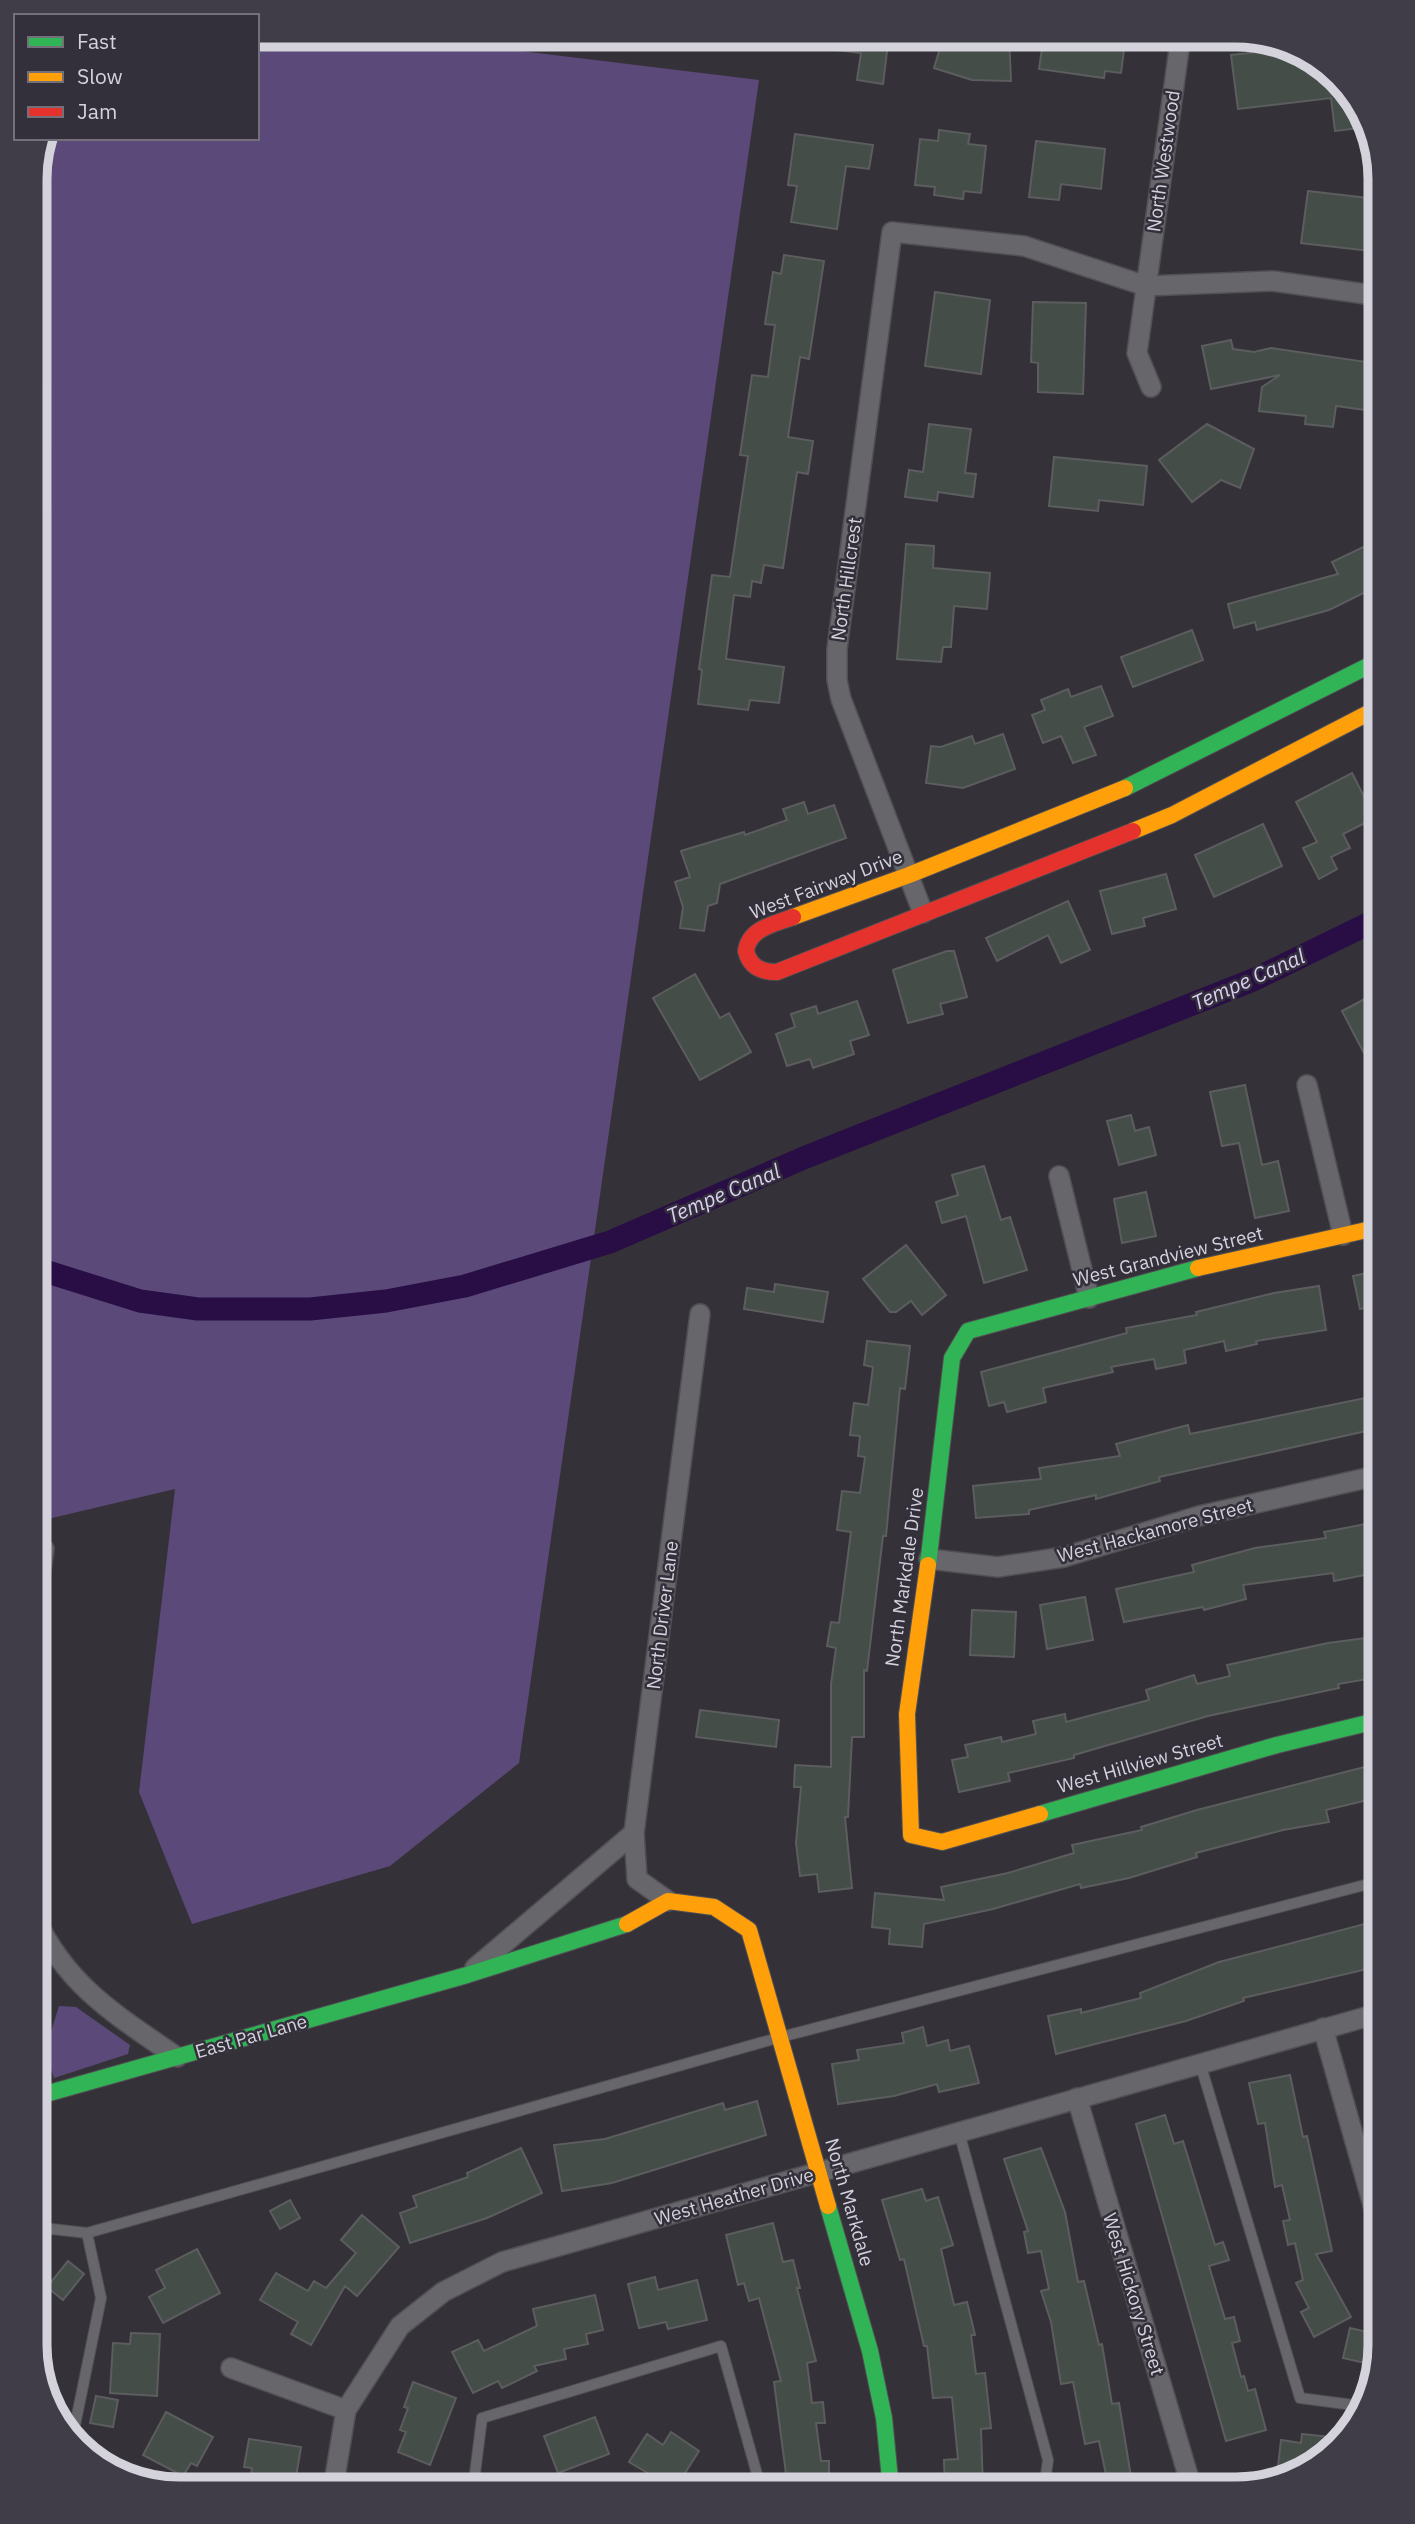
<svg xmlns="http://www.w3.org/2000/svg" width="1415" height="2524" font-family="'IBM Plex Sans',sans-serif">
<rect width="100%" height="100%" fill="#343238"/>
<!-- green -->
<g fill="#5b4979">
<polygon points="257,35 426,35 522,46 521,51 759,80 519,1763 390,1866 192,1924 139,1792 175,1489 35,1522 35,170 43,138 257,138"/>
<polygon points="59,2006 76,2007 130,2045 128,2054 54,2078 45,2051"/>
</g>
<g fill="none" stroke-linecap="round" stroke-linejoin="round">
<!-- canal -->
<polyline stroke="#280e45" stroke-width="23" points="35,1268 140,1301 198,1309 310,1309 386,1301 465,1286 610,1242 806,1157 1253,980 1380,918"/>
</g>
<!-- building -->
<g fill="#444d47" stroke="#5c5d5e" stroke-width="2">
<polygon points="812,35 871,35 870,40 888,43 883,84 857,80 861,53 811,47"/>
<polygon points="944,35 1009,35 1011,81 972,80 934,68"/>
<polygon points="1044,35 1126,35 1121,73 1105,71 1104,78 1039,69"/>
<polygon points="1285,49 1316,60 1365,116 1368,127 1335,131 1331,98 1238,109 1231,55"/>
<polygon points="939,130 970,134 968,144 986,146 981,193 964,191 963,199 934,195 935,187 915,185 920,139 938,141"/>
<polygon points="795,134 873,145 869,169 846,166 837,229 791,222 797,186 788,185"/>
<polygon points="1036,141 1105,149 1101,189 1061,184 1059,200 1029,197"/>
<polygon points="1308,191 1376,199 1370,251 1301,243"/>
<polygon points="784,255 824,261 809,359 800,357 788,437 813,441 808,474 797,472 783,568 764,565 761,583 752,581 750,597 734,595 726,659 784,667 779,703 750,700 748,710 698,704 702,670 699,669 712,575 730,577 748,456 740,455 752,375 768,377 775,325 765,324 773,272 781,274"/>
<polygon points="935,292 990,300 981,374 925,366"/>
<polygon points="1033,302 1086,303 1083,394 1038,392 1038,363 1031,362"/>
<polygon points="1231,340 1233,349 1254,352 1271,348 1380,364 1380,412 1336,406 1333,427 1305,424 1306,416 1259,411 1262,387 1280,375 1211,389 1202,346"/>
<polygon points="929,424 971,429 965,473 976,474 973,497 938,492 937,501 905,497 909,470 923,472"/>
<polygon points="1207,424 1254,449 1240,488 1221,480 1192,502 1159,460"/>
<polygon points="1054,457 1147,466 1143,505 1099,500 1098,511 1049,506"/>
<polygon points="1380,539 1380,585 1329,610 1257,630 1255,622 1234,628 1228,604 1338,574 1332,562"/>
<polygon points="906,544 934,546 933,568 990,573 987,609 954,606 951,647 943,647 941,662 897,659"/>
<polygon points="1192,630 1203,660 1133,687 1121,657"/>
<polygon points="1101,686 1113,716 1084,727 1096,755 1073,763 1061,736 1043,743 1032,715 1045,710 1041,700 1068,689 1071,697"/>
<polygon points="1003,734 1015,769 963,788 926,783 931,746 941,747 972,736 975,744"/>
<polygon points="1352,773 1375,818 1343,834 1350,848 1331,857 1337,869 1319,879 1303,848 1317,842 1296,802"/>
<polygon points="804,802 808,814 834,805 846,838 720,884 717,903 708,906 704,931 680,928 683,907 675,882 690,877 681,851 744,832 745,835 787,820 783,809"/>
<polygon points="1263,824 1282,866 1214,897 1195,855"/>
<polygon points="1166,874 1176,909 1143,918 1145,926 1112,934 1100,891"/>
<polygon points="1068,901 1090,950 1061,963 1048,935 997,961 986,938"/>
<polygon points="947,951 954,951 967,997 940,1004 943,1014 908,1023 893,970"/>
<polygon points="695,974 720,1018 729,1013 751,1052 700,1080 653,998"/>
<polygon points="1380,991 1380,1052 1367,1059 1342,1011"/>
<polygon points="857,1001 869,1035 850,1041 854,1054 813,1068 810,1059 787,1066 776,1034 795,1027 791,1014 816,1006 818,1014"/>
<polygon points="1245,1085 1262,1165 1278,1161 1289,1211 1255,1218 1239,1143 1222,1146 1210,1092"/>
<polygon points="1131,1115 1135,1131 1149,1127 1156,1155 1119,1165 1107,1121"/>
<polygon points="984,1166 1001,1220 1010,1217 1027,1270 984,1283 966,1216 942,1223 936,1202 958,1195 952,1175"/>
<polygon points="1146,1192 1156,1236 1122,1243 1114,1199"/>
<polygon points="906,1245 946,1295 922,1315 911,1301 896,1312 890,1312 863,1279"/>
<polygon points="1380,1270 1380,1304 1360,1309 1353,1276"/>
<polygon points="775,1284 828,1292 823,1322 744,1309 747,1288 774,1292"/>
<polygon points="1319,1286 1326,1330 1256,1341 1257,1344 1226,1351 1224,1341 1184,1350 1186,1363 1156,1369 1154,1359 1111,1367 1113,1372 1043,1388 1046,1402 1007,1412 1004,1402 989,1406 981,1372 1127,1333 1126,1328 1197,1315 1196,1312 1274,1293"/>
<polygon points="867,1341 910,1346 905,1389 900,1388 886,1536 883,1536 867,1671 864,1670 864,1737 852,1737 848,1817 845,1817 852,1888 819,1892 817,1874 800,1876 796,1843 801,1787 794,1787 795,1765 831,1767 831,1684 836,1648 827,1646 831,1622 839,1623 851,1532 837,1530 842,1491 860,1493 865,1457 858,1456 860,1436 850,1435 854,1403 868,1405 873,1367 864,1365"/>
<polygon points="1380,1395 1380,1428 1159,1477 1160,1481 1096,1499 1096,1495 1029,1510 1029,1514 976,1518 973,1486 1041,1479 1039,1468 1120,1456 1116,1444 1188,1425 1190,1434"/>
<polygon points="1371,1523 1380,1572 1334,1581 1333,1573 1243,1585 1246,1599 1204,1610 1203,1607 1124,1622 1116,1589 1194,1572 1192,1565 1255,1548 1326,1538 1324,1532"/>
<polygon points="1085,1597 1093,1640 1047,1649 1040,1605"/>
<polygon points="972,1610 1016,1612 1014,1657 970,1655"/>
<polygon points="1373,1637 1374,1644 1380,1643 1380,1677 1338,1684 1339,1688 1208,1716 1074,1755 1074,1758 1008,1773 1010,1781 959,1792 952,1760 968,1757 965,1745 1001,1737 1002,1742 1036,1734 1033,1721 1065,1714 1066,1722 1149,1700 1146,1690 1194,1675 1197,1684 1230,1676 1227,1665 1328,1643"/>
<polygon points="700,1710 779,1720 776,1747 696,1737"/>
<polygon points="1380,1763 1380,1797 1326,1810 1329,1822 1283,1830 1196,1853 1197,1857 1129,1878 1081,1888 1080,1884 993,1909 924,1924 922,1947 889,1944 890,1929 872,1927 875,1893 944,1900 941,1887 1008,1873 1074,1853 1072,1845 1142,1830 1141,1827 1197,1810"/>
<polygon points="1380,1920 1380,1966 1243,1998 1244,2001 1186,2021 1056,2054 1048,2016 1081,2009 1081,2013 1141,1998 1140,1993 1219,1962"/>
<polygon points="923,2027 927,2046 948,2040 950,2051 969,2046 979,2083 939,2092 937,2084 894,2096 838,2104 832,2064 859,2060 857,2050 904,2043 902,2033"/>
<polygon points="1290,2075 1303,2137 1307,2136 1332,2251 1316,2254 1351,2317 1314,2337 1301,2312 1309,2308 1296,2283 1303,2280 1295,2243 1288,2245 1283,2221 1290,2220 1282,2185 1275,2187 1265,2123 1258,2124 1249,2083"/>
<polygon points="757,2101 766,2135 612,2183 562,2191 554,2145 605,2139 723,2103 725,2110"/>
<polygon points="1165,2115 1174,2144 1183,2141 1215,2245 1223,2242 1229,2260 1209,2266 1225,2319 1234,2317 1240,2341 1232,2343 1241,2377 1244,2376 1248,2391 1255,2389 1266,2430 1226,2441 1136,2124"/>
<polygon points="521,2148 542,2193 487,2218 410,2243 400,2213 417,2207 413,2196 468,2177 467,2173"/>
<polygon points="1041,2148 1065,2212 1078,2282 1084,2281 1099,2345 1102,2344 1112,2404 1119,2403 1133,2489 1109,2489 1099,2441 1085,2444 1073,2382 1061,2384 1051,2322 1041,2291 1049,2289 1041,2251 1028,2253 1024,2232 1028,2231 1004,2159"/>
<polygon points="922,2189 926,2201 938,2197 953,2245 941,2249 954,2305 967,2302 975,2335 971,2335 976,2374 985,2373 991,2428 981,2429 983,2489 945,2489 944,2460 958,2459 952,2397 933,2398 927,2346 924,2346 904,2259 900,2260 882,2200"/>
<polygon points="290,2200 300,2218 280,2229 270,2211"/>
<polygon points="362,2215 399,2247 357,2296 345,2286 311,2345 291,2334 298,2322 260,2300 276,2273 308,2291 314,2281 326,2288 356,2253 341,2240"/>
<polygon points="773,2223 783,2262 793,2260 800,2288 797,2288 816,2361 807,2363 812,2403 823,2402 825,2423 816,2423 821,2461 829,2461 829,2489 788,2489 774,2382 781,2381 759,2298 749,2301 744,2283 738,2285 726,2235"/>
<polygon points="197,2249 220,2293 163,2323 149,2297 165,2288 156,2270"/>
<polygon points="68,2261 84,2274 63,2300 47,2287"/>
<polygon points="655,2277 658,2290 697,2280 707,2320 668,2329 666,2322 639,2328 628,2284"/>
<polygon points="595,2295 603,2330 586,2334 588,2344 564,2349 566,2359 534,2366 537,2371 502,2388 498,2381 473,2393 452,2352 478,2340 484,2351 537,2326 533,2309"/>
<polygon points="1350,2328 1380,2335 1374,2365 1343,2358"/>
<polygon points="131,2333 160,2334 157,2396 110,2393 113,2343 130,2344"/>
<polygon points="413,2382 456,2398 430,2465 398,2452 406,2432 400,2430 408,2408 404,2407"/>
<polygon points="96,2396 118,2400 113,2427 90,2423"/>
<polygon points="166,2412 213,2437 197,2466 191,2463 183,2476 143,2455"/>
<polygon points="595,2417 609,2454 558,2473 544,2436"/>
<polygon points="671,2432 699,2451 675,2489 629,2462 647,2434 663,2445"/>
<polygon points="1302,2434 1340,2438 1299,2474 1277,2475 1281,2440 1301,2443"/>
<polygon points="249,2439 301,2447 294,2489 249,2487 252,2468 244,2467"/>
</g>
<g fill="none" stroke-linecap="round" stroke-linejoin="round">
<defs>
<g id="lane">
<polyline points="1200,2063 1300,2398 1361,2406"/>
<polyline points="959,2132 1048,2460 1044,2489"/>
<polyline points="35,2234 52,2229 87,2233 781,2037 1380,1881"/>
<polyline points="73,2435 101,2298 87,2233"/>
<polyline points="473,2489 482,2418 721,2346 757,2474 756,2489"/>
</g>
<g id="street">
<polyline points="1151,387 1137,353 1181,35"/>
<polyline points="923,913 841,699 837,680 837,649 892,232 1024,246 1146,286 1273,281 1380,296"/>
<polyline points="1307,1085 1343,1235"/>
<polyline points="1059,1176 1089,1298"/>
<polyline points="929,1559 998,1567 1064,1557 1199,1516 1380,1475"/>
<polyline points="35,1608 44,1549"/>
<polyline points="668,1901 637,1879 634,1833 700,1314"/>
<path d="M35,1918c33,69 81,97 142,139"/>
<polyline points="475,1968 634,1833"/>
<polyline points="1323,2028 1380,2230"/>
<polyline points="1077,2098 1192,2489"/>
<polyline points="231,2368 346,2410"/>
<polyline points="333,2489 346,2410 400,2326 443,2292 502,2262 1380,2013"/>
</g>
<g id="fast">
<polyline points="1125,788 1380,660"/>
<polyline points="928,1565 952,1358 968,1331 1198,1268"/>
<polyline points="1040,1814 1277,1745 1380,1720"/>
<polyline points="35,2097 467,1975 627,1924"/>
<polyline points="828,2206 870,2351 884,2418 891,2489"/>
</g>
<g id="slow">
<polyline points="1133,831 1172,815 1380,707"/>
<polyline points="793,917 909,875 1125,788"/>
<polyline points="1198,1268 1380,1227"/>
<polyline points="928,1565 907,1714 911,1835 942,1842 1040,1814"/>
<polyline points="627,1924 668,1901 714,1907 749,1930 828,2206"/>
</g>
<path id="jam" d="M793,917c-18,7 -44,11 -47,34 4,16 15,21 31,21l356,-141"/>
</defs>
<!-- lane casing -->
<use href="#lane" stroke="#514f54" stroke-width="12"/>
<!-- street casing -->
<use href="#street" stroke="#514f54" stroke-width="22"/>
<!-- fast casing -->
<use href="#fast" stroke="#514f54" stroke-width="18"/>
<!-- slow casing -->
<use href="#slow" stroke="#514f54" stroke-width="18"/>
<!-- jam casing -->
<use href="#jam" stroke="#514f54" stroke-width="18"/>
<!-- lane -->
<use href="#lane" stroke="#67666a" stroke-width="10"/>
<!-- street -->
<use href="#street" stroke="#67666a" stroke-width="19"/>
<!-- fast -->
<use href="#fast" stroke="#30b455" stroke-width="16"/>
<!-- slow -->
<use href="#slow" stroke="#ff9f0a" stroke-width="16"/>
<!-- jam -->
<use href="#jam" stroke="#e5322d" stroke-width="16"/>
</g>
<g text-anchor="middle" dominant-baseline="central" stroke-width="5" stroke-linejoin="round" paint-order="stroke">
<!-- street labels -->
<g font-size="19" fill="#d4d2da" stroke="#332f3b">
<text transform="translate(1163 161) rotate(-82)">North Westwood</text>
<text transform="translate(846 579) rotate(-82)">North Hillcrest</text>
<text transform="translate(826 884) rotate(-21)">West Fairway Drive</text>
<text transform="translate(1168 1256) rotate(-14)">West Grandview Street</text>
<text transform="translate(1155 1530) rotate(-15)">West Hackamore Street</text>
<text transform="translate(904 1577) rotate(-82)">North Markdale Drive</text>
<text transform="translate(662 1615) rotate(-83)">North Driver Lane</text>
<text transform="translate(1140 1763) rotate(-16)">West Hillview Street</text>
<text transform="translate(251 2036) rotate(-16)">East Par Lane</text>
<text transform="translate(734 2196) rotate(-16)">West Heather Drive</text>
<text transform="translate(850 2202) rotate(74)">North Markdale</text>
<text transform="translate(1134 2294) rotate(73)">West Hickory Street</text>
</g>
<!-- water labels -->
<g font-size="21" font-style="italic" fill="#dbcef4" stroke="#332f3b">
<text transform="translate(1248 979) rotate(-24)">Tempe Canal</text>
<text transform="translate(723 1193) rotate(-23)">Tempe Canal</text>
</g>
</g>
<!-- crop -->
<path d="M0 0H1415V2524H0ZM179 47H1236A132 132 0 0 1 1368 179V2345A132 132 0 0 1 1236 2477H179A132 132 0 0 1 47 2345V179A132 132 0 0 1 179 47Z" fill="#403c48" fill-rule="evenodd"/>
<path fill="none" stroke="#d4d2da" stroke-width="9" d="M179 47H1236A132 132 0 0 1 1368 179V2345A132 132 0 0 1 1236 2477H179A132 132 0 0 1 47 2345V179A132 132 0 0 1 179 47Z"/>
<!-- legend -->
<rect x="14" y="14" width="245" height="126" fill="#332f3b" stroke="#73707b" stroke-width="2"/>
<rect x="28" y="37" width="35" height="10" fill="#30b455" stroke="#73707b" stroke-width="2"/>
<text x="77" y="49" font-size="21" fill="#d4d2da">Fast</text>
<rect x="28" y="72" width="35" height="10" fill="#ff9f0a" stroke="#73707b" stroke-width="2"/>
<text x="77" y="84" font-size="21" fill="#d4d2da">Slow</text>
<rect x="28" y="107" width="35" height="10" fill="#e5322d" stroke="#73707b" stroke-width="2"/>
<text x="77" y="119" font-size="21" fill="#d4d2da">Jam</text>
</svg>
